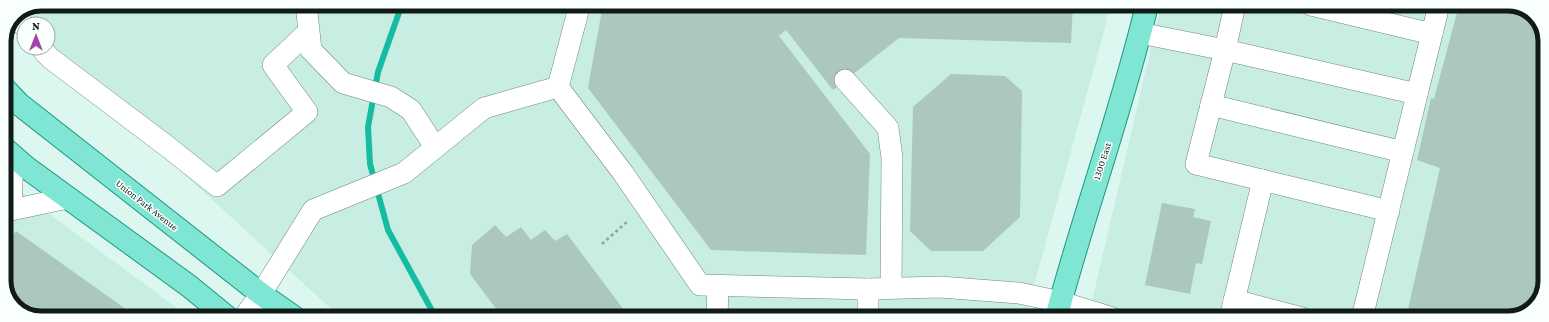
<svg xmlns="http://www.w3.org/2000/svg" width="1549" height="322" font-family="'Crimson Pro',serif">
<rect width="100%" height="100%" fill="#dbf7f0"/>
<!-- built -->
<g fill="#c8ede3">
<polygon points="41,4 1109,4 1105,28 1025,318 340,317 47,48 48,48 48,24 24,24 15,15"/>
<polygon points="1161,5 1515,5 1536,16 1545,36 1544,288 1532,309 1508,318 1088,318"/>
<polygon points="4,178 51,215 189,317 34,317 13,306 4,286"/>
</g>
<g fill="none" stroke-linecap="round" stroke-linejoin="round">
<!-- stream -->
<polyline stroke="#16bca1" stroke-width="6" points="402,4 378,72 368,127 370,164 388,230 436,318"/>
</g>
<!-- building -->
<g fill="#acc7bf">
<polygon points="603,4 755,4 759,10 766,4 1073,4 1071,43 899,38 833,90 786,30 779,36 870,154 866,255 711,250 588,88"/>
<polygon points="1459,5 1515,5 1536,16 1545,36 1544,288 1532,309 1508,318 1406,318 1440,168 1417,160 1431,98 1434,99"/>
<polygon points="951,74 1005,76 1022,91 1020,217 983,251 931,251 910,231 913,107"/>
<polygon points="1162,203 1195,209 1193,217 1211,221 1202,264 1196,263 1190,294 1145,285"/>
<polygon points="495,225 506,237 521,227 531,240 545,230 555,241 567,234 630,318 503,318 470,274 472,245"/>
<polygon points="16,231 137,317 34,317 13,306 4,286 4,246"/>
<polygon points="786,313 894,316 894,318 780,318"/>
</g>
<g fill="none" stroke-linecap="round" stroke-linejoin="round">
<defs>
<g id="minor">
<polyline points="306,4 311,50 343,83 391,97 411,110 435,147"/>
<polyline points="580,4 558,87 623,173 700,285 868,289 940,287 1019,293 1061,302 1113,318"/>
<polyline points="1311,5 1432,34"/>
<polyline points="15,15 24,26"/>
<polyline points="1140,33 1225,50 1235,5"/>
<polyline points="41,48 50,58 168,147 217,186 307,112 273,65 308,32"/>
<polyline points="845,80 888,128 892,158 891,288"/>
<polyline points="1211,105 1403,152"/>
<polyline points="13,156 11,210 68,198"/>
<polyline points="1389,211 1196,164 1225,50 1417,94"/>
<polyline points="1234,300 1302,318"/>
<polyline points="244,317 261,294 313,210 404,173 484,108 558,87"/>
<polyline points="717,318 718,287"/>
<polyline points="868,318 868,289"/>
<polyline points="1230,318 1263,180"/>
<polyline points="1362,318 1439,5"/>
</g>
<g id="major">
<polyline points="4,88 19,104 261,294 294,317"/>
<polyline points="4,148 27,168 189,286 227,317"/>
<path d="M1056,318c28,-105 66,-208 91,-313"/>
</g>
</defs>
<!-- minor casing -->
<use href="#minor" stroke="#6f8881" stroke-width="22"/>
<!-- major casing -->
<use href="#major" stroke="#21947f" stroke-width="24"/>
<!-- path -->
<polyline stroke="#90a5a0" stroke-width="2.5" stroke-dasharray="3 3" stroke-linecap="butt" points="602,244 629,220"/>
<!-- minor -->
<use href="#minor" stroke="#fff" stroke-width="21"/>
<!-- major -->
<use href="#major" stroke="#7fe6d4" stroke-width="22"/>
</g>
<g text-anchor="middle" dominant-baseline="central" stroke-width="3" stroke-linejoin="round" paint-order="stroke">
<!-- street labels -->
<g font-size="10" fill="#101a17" stroke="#f9fffd">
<text transform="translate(1102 161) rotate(-72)">1300 East</text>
<text transform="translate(147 205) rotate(38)">Union Park Avenue</text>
</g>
</g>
<!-- crop -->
<path d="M0 0H1549V322H0ZM41 11H1508A30 30 0 0 1 1538 41V281A30 30 0 0 1 1508 311H41A30 30 0 0 1 11 281V41A30 30 0 0 1 41 11Z" fill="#f9fffd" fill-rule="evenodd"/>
<path fill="none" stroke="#101a17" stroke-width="5" d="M41 11H1508A30 30 0 0 1 1538 41V281A30 30 0 0 1 1508 311H41A30 30 0 0 1 11 281V41A30 30 0 0 1 41 11Z"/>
<!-- north arrow -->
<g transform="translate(36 36)"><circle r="19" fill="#f9fffd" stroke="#9ca3a1"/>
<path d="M0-3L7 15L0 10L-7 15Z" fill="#a742a8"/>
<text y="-6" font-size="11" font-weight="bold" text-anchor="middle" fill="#101a17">N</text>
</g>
</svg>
